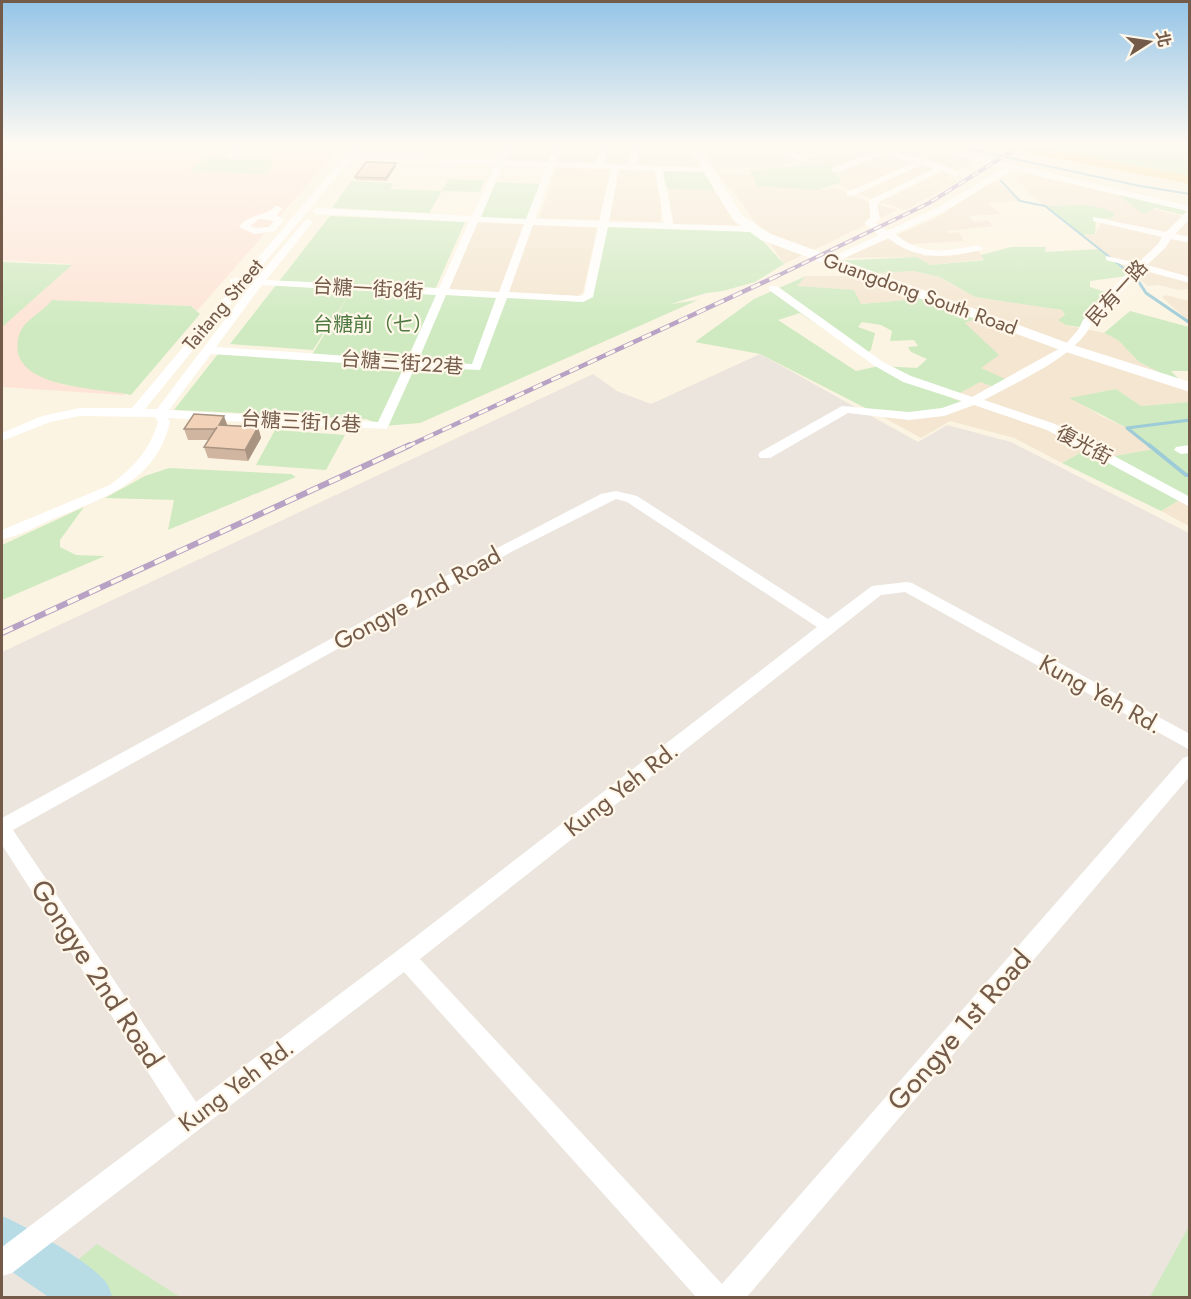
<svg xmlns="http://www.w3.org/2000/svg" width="1191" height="1299" font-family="Jost,'Noto Sans TC',sans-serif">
<rect width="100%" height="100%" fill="#fcf4e2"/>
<!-- residential -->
<g fill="#f4e6d1">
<polygon points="508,145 606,145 599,167 500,163"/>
<polygon points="607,145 690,145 705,168 603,165"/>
<polygon points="700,145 833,145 834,148 828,153 800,157 780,167 715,169"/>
<polygon points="843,145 909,145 975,160 946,177 957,181 906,210 875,201 837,184 842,182 833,163 796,165 811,157 838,154 846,148"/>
<polygon points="557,168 654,171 661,188 661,222 539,218"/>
<polygon points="1025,173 1118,195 1130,203 1185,217 1189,212 1189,289 1178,290 1159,285 1148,286 1082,235 1095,234 1102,221 1111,218 1115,214 1084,205 1045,206 1027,191 1016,179"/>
<polygon points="718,174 755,174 818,190 835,187 869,202 897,210 784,264 734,192"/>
<polygon points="995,180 1020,201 988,203 1001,214 969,216 974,222 987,220 993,226 947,231 949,233 959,232 964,241 912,244 924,256 977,250 985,259 929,265 917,257 843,258 934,219"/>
<polygon points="668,189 715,190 736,223 744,227 674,226"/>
<polygon points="477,222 597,228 583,292 578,296 449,290"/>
<polygon points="831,261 878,273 913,271 940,277 975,297 1062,310 1065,315 1059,320 1066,325 1104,333 1118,340 1139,362 1189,387 1189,402 1141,406 1116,389 1071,398 1101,416 1127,428 1154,449 1103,458 1087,449 1062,463 1014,438 950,421 921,438 881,416 968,404 950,398 980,382 997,388 1009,381 980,368 965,322 978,316 930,298 861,304 796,286 806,276 846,276"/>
<polygon points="1165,295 1189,301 1189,322 1162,297"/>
<polygon points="1183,498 1189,498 1189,526 1161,511"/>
</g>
<!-- commercial -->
<polygon fill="#fde4d6" points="2,145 342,145 197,311 191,306 53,300 63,385 129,390 123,395 2,387 2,325 71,264 2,260"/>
<!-- industrial -->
<polygon fill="#ebe5dd" points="760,354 918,442 947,425 1011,442 1189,533 1189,1297 2,1297 2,652 593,374 617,391 651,404"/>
<!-- green -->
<g fill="#cfeac1" fill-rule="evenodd">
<polygon points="1057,145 1189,145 1189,176 1049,151"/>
<polygon points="207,158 272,160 272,165 265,174 190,171"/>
<polygon points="833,163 835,167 844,168 837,174 842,182 818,190 757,186 750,170"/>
<polygon points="659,170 708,170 715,190 668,189"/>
<polygon points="449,179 484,180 480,192 442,191 429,213 332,208 351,181 394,183 390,189 442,191"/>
<polygon points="491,182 543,184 529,222 474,218"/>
<polygon points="1118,195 1189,209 1188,216 1155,208 1144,214"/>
<polygon points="1084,205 1102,208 1115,213 1112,218 1096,219 1095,234 1082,235 1045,206"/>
<polygon points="330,216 465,222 434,292 583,299 603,225 752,229 784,264 755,282 723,291 706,293 671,304 698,300 420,423 383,426 366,419 174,410 221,350 311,356 354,287 313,350 230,344"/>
<polygon points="1011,247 1046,247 1045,252 1100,249 1134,275 1090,281 1090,287 1117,296 1087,328 1066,325 1058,320 1065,315 1062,310 975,297 940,277 913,271 878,273 831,261 917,257 930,265 984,260 981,255"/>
<polygon points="2,262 72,265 2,327"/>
<path d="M806,276l-9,10 57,4 7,14 69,-6 50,18 -15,7 34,32 -18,13 29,13 -13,7 -17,-6 -29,16 18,6 -31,8 -57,4 -121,-62 -65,-12 59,-43zM800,313l64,43 7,-6 4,-17 -17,-6 4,-5 19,3 11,6 -2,10 24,-1 4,6 -10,1 3,5 16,7 -10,9 -38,-2 -23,5 -78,-51z"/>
<path d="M52,300l139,6 9,8 -69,81c-32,-8 -131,-5 -111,-63 6,-13 24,-21 32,-32z"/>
<polygon points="1130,311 1189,327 1189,371 1171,371 1185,385 1139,362 1118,340 1104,333"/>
<polygon points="1116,389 1141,406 1189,402 1189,499 1180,500 1161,511 1062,463 1087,449 1103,458 1154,449 1127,428 1069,398"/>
<polygon points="275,430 345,435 326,470 256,465"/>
<polygon points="169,468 291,474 296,477 168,530 174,500 105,498 145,476"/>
<polygon points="84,507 60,540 60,547 76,555 105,556 2,600 2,545"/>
<polygon points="1189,1226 1189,1297 1150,1297"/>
<polygon points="97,1244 180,1297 114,1297 68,1268"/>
</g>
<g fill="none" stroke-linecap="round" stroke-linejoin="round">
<!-- stream-far2 -->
<g stroke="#9dcbd7" stroke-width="2">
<polyline points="969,149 1140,186 1190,194"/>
<polyline points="1001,181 1020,201 1045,206 1136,278"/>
</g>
<!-- stream-far1 -->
<g stroke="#9dcbd7" stroke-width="3">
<polyline points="1135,276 1146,293 1190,323"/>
<polyline points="1151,447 1127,428 1190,420"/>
</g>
<!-- stream -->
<polyline stroke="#9dcbd7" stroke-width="4" points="1149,445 1186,475 1190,475"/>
<!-- river -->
<path fill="#b7dce6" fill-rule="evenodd" d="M2,1216c26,11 85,44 103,65 4,4 5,11 8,17h-63l-48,-33z"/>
<!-- street -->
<g fill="#fff" fill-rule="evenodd">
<polygon points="239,145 249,145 233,159 227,159 227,155"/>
<path d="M354,145h9l-8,10 142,5 7,-15h8l-7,15 43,2 7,-17h8l-7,17 40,1 6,-18h8l-6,19 24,1 4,-20h8l-4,20 72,3 4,2 -4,2 -45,-1 10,53 79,2 5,3 -5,3 -144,-5 -15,70 -10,5 -76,-4 -27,72 -65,-3 -28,62 -219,-11 2,4c-14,59 -62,74 -112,95 -18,7 -37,19 -56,22v-9l108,-45c23,-17 40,-35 48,-63l-3,-5 -75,-1 -30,6 -48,19v-8l40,-17 38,-8h52l104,-124 -6,-1v-4l11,-1zM351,160l144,5 -23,51 -155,-8 -5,3 5,3 152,8 -30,66 -173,-8 47,-58 -5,-3 -3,1 -49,59h-5zM503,165l43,2 -20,52 -45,-2zM554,167l57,2 -12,52 -64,-2zM619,169l36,2 9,52 -55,-1zM478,222l46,2 -25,68 -50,-3zM533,225l65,2 -14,67 -3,2 -72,-4zM246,285h5l-94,124h-12zM262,285l174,10 -29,65 -191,-13zM446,295l50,3 -24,66 -54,-3zM211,354l193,13 -26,55 -209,-12z"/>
<polygon points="761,145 774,145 805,158 798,160"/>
<path d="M860,145c17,0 87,19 100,28l-4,3 -14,-5 -65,32 3,16 -5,4 12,8 50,-23 67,-40 -91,-23h16l261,61v13l-15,15 15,3v6l-19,-4 -6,9 -18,17 43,12v6l-48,-13 -50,53c-15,34 -76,59 -108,77l71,24 135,73v10l-143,-77 -73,-25 -30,11 -35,4 -61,-7 -78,45h-10l-2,-3 2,-3 82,-46 67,6 33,-4 20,-7 -59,-19 -28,-16 -106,-76v-4h8l106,76 28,14 61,21 92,-51 14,-16 5,-10 50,-53 -27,-7v-4l32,7 20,-19 4,-7 -69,-16v-4l73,15 21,-21 -174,-41 -70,42 -48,22c29,23 50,17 83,11l5,3 -2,2c-34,8 -64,11 -93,-12l-54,25h-6v-4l51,-24 -15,-12 6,-5 -1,-18 65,-31 -13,-4 -68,31h-6v-4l66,-29 -28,-9 -47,18h-6v-4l45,-17z"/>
<path d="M276,206l7,2 -6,7 7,5 -9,11 -20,3 -16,-7c11,-14 26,-10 37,-21zM259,219l15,2 -5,6 -13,1 -6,-2z"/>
<polygon points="1190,445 1190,453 1181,454 1174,450 1176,447"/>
<path d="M616,491l21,5 191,123 44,-33 35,-4 5,1 278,151v16l-285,-158 -24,3 -461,364 302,325 461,-526 7,-2v20l-444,522h-49l-293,-326 -392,301 -10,3v-29l174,-131 -174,-271v-27l501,-273 98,-51zM616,499l11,3 190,125 -420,324 -201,151 -183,-272 500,-279z"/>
</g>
<!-- secondary -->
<polygon fill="#fff" fill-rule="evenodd" points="687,145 698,145 742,215 771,234 1073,345 1190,382 1190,392 1063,351 761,240 733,220"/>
<!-- primary -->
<polygon fill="#fbdc9a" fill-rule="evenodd" points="1000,145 1028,145 1190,176 1190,184 1006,149"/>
<defs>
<polyline id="rail-far2" points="773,278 929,203 1022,145"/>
<polyline id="rail-far1" points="406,447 777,276"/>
<polyline id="rail" points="2,633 410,445"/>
</defs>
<!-- rail-far2 casing -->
<use href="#rail-far2" stroke="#b7a1c5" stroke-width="4"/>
<!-- rail-far1 casing -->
<use href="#rail-far1" stroke="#b7a1c5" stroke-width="4.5"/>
<!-- rail casing -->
<use href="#rail" stroke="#b7a1c5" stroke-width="6"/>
<!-- rail-far2 -->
<use href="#rail-far2" stroke="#fff7e9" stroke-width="2" stroke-dasharray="8" stroke-linecap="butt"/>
<!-- rail-far1 -->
<use href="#rail-far1" stroke="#fff7e9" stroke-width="3" stroke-dasharray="10" stroke-linecap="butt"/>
<!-- rail -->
<use href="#rail" stroke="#fff7e9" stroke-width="4" stroke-dasharray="12" stroke-linecap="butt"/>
</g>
<!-- wall -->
<g fill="#d0b5a0">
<polygon points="396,163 396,166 386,181 356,180 355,177"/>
<polygon points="227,425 258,427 261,438 248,461 208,458 204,447 209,440 188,440 184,429"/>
</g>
<!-- shaded-wall -->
<g fill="#a99482">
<polygon points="396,163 396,166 386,181 386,178"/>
<polygon points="224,416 228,427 219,425"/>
<polygon points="258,427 261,438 248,461 245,450"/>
</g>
<!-- building -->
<g fill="#f2d3ba" stroke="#a99482" stroke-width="1.5">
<polygon points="366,162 396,163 386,178 355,177"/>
<polygon points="194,414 224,416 219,425 258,427 245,450 204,447 217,427 216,429 184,429"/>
</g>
<!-- sky -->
<linearGradient id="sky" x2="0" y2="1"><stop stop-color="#94c4e7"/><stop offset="0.44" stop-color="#fefaf2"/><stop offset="1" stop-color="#fefaf2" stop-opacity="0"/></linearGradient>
<rect width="1191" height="327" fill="url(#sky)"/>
<g text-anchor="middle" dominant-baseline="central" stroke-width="4.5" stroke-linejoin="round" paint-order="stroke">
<!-- far-street labels -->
<g font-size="20" fill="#745a49" stroke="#fff7e9">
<text transform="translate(368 289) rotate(3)">台糖一街8街</text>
<text transform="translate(1117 293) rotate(-48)">民有一路</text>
<text transform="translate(920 294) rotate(20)">Guangdong South Road</text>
<text transform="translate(223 305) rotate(-50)">Taitang Street</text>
<text transform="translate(402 363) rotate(4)">台糖三街22巷</text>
<text transform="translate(301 422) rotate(3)">台糖三街16巷</text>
<text transform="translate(1084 445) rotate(28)">復光街</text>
</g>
<!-- far-park labels -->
<g font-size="20" fill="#4e7a41" stroke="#fff7e9">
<text x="373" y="324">台糖前（七）</text>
</g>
<!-- street labels -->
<g font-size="24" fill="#745a49" stroke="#fff7e9">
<text transform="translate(417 598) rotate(-29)">Gongye 2nd Road</text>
<text transform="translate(1101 694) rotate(29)">Kung Yeh Rd.</text>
<text transform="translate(621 789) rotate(-38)">Kung Yeh Rd.</text>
<text transform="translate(236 1085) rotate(-37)">Kung Yeh Rd.</text>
</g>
<!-- near-street labels -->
<g font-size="28" fill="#745a49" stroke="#fff7e9">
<text transform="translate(97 974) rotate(57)">Gongye 2nd Road</text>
<text transform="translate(959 1030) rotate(-49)">Gongye 1st Road</text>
</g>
</g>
<!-- border -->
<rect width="1191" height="1299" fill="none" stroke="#745a49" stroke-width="6"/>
<!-- north arrow -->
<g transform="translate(1149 42) rotate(78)" stroke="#fff7e9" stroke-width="4.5" paint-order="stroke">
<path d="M0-4.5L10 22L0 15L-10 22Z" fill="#745a49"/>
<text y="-9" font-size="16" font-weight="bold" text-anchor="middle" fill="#745a49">北</text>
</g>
</svg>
